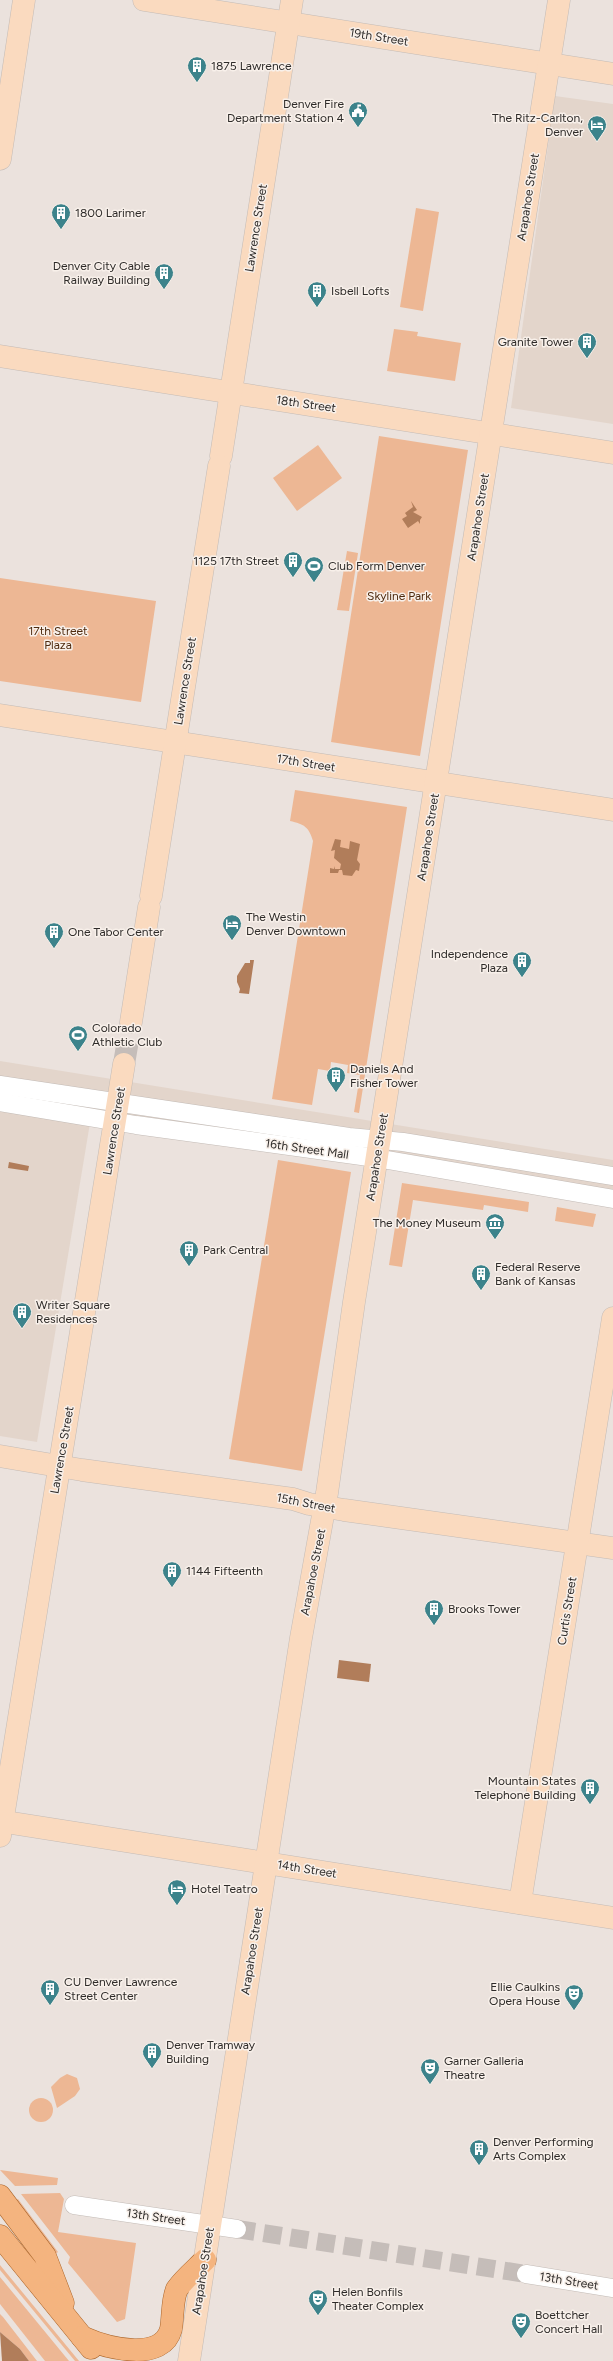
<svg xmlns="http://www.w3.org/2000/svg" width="613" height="2361" font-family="Figtree,sans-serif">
<rect width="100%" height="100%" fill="#ebe2dd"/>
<!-- built -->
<g fill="#e3d5cb">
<polygon points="555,96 613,104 613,424 511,408"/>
<polygon points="0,1061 613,1160 613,1203 0,1107"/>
<polygon points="0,1108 90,1123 37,1442 0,1436"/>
</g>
<!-- green -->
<g fill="#edb794">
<polygon points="416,208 439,212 423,311 400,307"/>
<polygon points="394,329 418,332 417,336 461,343 455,381 387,371"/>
<polygon points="379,436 468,450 420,756 331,742"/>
<polygon points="318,445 342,478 297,511 273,478"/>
<polygon points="347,551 358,553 349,611 337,610"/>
<polygon points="0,578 156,601 141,702 0,681"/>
<path d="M295,790l112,17 -48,306 -5,-1 6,-37 -13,-2 1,-8 -17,-3 -1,9 -12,-2 -6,36 -40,-6 41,-258c-4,-14 -9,-17 -23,-20z"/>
<polygon points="278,1160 351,1172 302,1471 229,1459"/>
<polygon points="402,1183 529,1202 528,1212 484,1205 483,1210 413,1200 402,1267 389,1265"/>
<polygon points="557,1207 596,1214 593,1227 555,1221"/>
<polygon points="67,2074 77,2078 80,2089 75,2096 57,2108 51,2087 60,2078"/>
<circle cx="41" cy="2110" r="12"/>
<polygon points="0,2170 58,2178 57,2185 15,2186"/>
<polygon points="60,2193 64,2199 58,2232 136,2243 125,2319 117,2322 68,2263 70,2257 21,2194"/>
<polygon points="18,2199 58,2252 54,2255 13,2202"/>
<polygon points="0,2265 79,2361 75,2361 0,2270"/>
<polygon points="0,2277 69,2361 45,2361 0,2304"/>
<polygon points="0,2314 3,2317 37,2361 29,2361 20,2349 0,2332"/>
</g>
<!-- water -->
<g fill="#b17d5a">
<polygon points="411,501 417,510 413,512 422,517 420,520 420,524 418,521 408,528 402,519 407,516 405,513 413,507"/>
<polygon points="335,839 341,840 340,847 349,849 350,841 360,844 357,860 360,864 359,871 356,870 352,876 343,875 342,870 339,870 338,873 330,873 330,868 334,869 335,866 335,869 340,869 341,864 334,858 335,850 331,851"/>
<polygon points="250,960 254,960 249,994 239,993 240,989 237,982 237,976 245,963 250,963"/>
<polygon points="9,1162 29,1166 28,1171 8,1168"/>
<polygon points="339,1660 371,1664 369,1682 337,1678"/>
<polygon points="0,2332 20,2349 29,2361 2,2361"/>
</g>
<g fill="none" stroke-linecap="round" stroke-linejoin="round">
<!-- street-tunnel -->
<polyline stroke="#c5bdb9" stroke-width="18" stroke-dasharray="18 9" stroke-linecap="butt" points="237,2229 526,2274"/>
<!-- secondary-tunnel -->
<polyline stroke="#c5bdb9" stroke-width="22" stroke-dasharray="22 11" stroke-linecap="butt" points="124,1064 131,1022"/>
<defs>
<g id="street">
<polyline points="0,1085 349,1137 403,1142 613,1176"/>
<polyline points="0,1102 136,1125 376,1158 613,1199"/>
<polyline points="74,2205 237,2229"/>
<polyline points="526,2274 613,2288"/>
</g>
<g id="secondary">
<polyline points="144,0 613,74"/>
<polyline points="0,159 24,0"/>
<polyline points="0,356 613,453"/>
<polyline points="221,456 292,0"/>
<polyline points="0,715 613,810"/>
<polyline points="151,896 219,466"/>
<polyline points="131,1022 149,907"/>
<polyline points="0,1456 82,1470 293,1499 309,1504 344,1510 613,1548"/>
<polyline points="0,1821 613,1918"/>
<polyline points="0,1836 124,1064"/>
<polyline points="520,1903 613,1318"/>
<polyline points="189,2361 301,1638 327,1493 354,1302 559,0"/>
</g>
<g id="primary">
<polyline points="0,2196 45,2256 63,2303"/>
<polyline points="0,2236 91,2348"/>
<path d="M82,2337c29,13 81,24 89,-8 2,-11 1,-30 6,-40 7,-10 19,-20 28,-29"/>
</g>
</defs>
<!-- street casing -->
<use href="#street" stroke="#c3bbb6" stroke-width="19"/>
<!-- secondary casing -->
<use href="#secondary" stroke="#c3bbb6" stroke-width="23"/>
<!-- primary casing -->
<use href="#primary" stroke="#aa6429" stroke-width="23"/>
<!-- street -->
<use href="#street" stroke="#fff" stroke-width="18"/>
<!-- secondary -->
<use href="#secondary" stroke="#fadabf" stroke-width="22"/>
<!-- primary -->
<use href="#primary" stroke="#f4b47f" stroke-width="22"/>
</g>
<!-- icons -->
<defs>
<symbol id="building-pin" viewBox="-11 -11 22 30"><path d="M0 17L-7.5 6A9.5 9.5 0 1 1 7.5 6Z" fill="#3c838b" stroke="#f8f0ea"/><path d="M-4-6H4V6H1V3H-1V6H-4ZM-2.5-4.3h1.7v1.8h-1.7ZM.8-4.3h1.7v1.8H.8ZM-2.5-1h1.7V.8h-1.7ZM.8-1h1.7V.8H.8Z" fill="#fff"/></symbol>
<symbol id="civic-pin" viewBox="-11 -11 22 30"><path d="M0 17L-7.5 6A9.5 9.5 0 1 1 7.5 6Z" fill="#3c838b" stroke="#f8f0ea"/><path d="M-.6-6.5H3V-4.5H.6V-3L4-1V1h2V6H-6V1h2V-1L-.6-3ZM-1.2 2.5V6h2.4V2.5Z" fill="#fff"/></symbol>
<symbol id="hotel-pin" viewBox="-11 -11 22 30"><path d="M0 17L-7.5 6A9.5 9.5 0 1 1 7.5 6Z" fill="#3c838b" stroke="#f8f0ea"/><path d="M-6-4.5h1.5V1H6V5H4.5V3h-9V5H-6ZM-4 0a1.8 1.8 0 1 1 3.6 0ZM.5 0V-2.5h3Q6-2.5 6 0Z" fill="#fff"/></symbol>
<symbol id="stadium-pin" viewBox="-11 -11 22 30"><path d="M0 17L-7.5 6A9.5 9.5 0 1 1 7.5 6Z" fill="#3c838b" stroke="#f8f0ea"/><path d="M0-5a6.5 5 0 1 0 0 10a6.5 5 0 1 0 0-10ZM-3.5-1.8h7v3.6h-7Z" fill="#fff"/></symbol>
<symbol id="museum-pin" viewBox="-11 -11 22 30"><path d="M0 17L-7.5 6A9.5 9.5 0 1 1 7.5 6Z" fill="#3c838b" stroke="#f8f0ea"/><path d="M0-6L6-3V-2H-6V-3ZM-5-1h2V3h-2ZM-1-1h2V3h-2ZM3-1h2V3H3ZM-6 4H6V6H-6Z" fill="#fff"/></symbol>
<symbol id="theatre-pin" viewBox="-11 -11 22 30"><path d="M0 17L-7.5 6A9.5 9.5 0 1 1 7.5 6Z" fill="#3c838b" stroke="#f8f0ea"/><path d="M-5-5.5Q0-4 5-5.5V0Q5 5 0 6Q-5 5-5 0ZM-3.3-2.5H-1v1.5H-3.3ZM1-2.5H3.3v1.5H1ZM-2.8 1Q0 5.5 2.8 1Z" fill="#fff"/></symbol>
</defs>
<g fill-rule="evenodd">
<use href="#building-pin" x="186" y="55" width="22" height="30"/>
<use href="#civic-pin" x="347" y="100" width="22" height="30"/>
<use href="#hotel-pin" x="586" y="114" width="22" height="30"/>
<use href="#building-pin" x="50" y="202" width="22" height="30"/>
<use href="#building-pin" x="153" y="262" width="22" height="30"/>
<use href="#building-pin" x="306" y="280" width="22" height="30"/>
<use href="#building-pin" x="576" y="331" width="22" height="30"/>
<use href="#building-pin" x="282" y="550" width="22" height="30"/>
<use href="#stadium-pin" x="303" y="555" width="22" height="30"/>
<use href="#hotel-pin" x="221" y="913" width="22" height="30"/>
<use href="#building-pin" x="43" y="921" width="22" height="30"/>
<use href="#building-pin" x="511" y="950" width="22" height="30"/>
<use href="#stadium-pin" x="67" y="1024" width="22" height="30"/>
<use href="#building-pin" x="325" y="1065" width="22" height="30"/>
<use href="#museum-pin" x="484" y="1212" width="22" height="30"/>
<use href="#building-pin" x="178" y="1239" width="22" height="30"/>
<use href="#building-pin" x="470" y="1263" width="22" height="30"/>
<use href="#building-pin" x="11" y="1301" width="22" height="30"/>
<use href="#building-pin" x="161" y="1560" width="22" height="30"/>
<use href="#building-pin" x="423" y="1598" width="22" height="30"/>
<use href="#building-pin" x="579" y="1777" width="22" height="30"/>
<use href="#hotel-pin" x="166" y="1878" width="22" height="30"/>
<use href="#building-pin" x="39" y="1978" width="22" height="30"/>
<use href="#theatre-pin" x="563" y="1983" width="22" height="30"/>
<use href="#building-pin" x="141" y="2041" width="22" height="30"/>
<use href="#theatre-pin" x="419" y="2057" width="22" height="30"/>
<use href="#building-pin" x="468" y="2138" width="22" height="30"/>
<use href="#theatre-pin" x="307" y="2288" width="22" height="30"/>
<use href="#theatre-pin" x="510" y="2311" width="22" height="30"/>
</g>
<g text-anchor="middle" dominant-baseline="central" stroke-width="3" stroke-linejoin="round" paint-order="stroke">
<!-- street labels -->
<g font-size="12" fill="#2e2b29" stroke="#f8f0ea">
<text transform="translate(379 37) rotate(9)">19th Street</text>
<text transform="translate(528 197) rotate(-81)">Arapahoe Street</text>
<text transform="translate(256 228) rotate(-81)">Lawrence Street</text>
<text transform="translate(306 404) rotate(8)">18th Street</text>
<text transform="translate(478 517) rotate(-81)">Arapahoe Street</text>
<text transform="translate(185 681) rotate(-81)">Lawrence Street</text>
<text transform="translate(306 763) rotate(9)">17th Street</text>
<text transform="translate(428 837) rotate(-81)">Arapahoe Street</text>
<text transform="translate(114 1131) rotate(-81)">Lawrence Street</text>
<text transform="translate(307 1149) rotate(8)">16th Street Mall</text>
<text transform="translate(377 1157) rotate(-81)">Arapahoe Street</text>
<text transform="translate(62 1450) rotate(-80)">Lawrence Street</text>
<text transform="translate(306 1503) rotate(11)">15th Street</text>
<text transform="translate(313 1572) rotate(-79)">Arapahoe Street</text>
<text transform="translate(567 1611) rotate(-81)">Curtis Street</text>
<text transform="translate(307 1869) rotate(9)">14th Street</text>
<text transform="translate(252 1951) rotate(-81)">Arapahoe Street</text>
<text transform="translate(156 2217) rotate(8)">13th Street</text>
<text transform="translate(203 2271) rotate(-81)">Arapahoe Street</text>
<text transform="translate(569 2281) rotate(9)">13th Street</text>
</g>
<!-- poi labels -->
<g font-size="12" fill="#2e2b29" stroke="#f8f0ea" text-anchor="start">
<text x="211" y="66">1875 Lawrence</text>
<text x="344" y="104" text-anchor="end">Denver Fire<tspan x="344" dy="14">Department Station 4</tspan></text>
<text x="583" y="118" text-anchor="end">The Ritz-Carlton,<tspan x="583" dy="14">Denver</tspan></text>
<text x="75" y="213">1800 Larimer</text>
<text x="150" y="266" text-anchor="end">Denver City Cable<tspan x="150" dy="14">Railway Building</tspan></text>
<text x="331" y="291">Isbell Lofts</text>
<text x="573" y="342" text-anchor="end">Granite Tower</text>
<text x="279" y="561" text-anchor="end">1125 17th Street</text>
<text x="328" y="566">Club Form Denver</text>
<text x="246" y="917">The Westin<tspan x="246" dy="14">Denver Downtown</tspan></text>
<text x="68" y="932">One Tabor Center</text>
<text x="508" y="954" text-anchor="end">Independence<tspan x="508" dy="14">Plaza</tspan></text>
<text x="92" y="1028">Colorado<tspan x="92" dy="14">Athletic Club</tspan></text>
<text x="350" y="1069">Daniels And<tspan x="350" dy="14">Fisher Tower</tspan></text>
<text x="481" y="1223" text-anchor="end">The Money Museum</text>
<text x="203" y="1250">Park Central</text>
<text x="495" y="1267">Federal Reserve<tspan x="495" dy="14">Bank of Kansas</tspan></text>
<text x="36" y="1305">Writer Square<tspan x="36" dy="14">Residences</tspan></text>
<text x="186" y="1571">1144 Fifteenth</text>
<text x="448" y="1609">Brooks Tower</text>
<text x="576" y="1781" text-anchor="end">Mountain States<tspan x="576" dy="14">Telephone Building</tspan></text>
<text x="191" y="1889">Hotel Teatro</text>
<text x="64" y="1982">CU Denver Lawrence<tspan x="64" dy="14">Street Center</tspan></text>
<text x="560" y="1987" text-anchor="end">Ellie Caulkins<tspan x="560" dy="14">Opera House</tspan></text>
<text x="166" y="2045">Denver Tramway<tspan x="166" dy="14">Building</tspan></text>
<text x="444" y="2061">Garner Galleria<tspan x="444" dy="14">Theatre</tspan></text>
<text x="493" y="2142">Denver Performing<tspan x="493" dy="14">Arts Complex</tspan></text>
<text x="332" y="2292">Helen Bonfils<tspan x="332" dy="14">Theater Complex</tspan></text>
<text x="535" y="2315">Boettcher<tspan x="535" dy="14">Concert Hall</tspan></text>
</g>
<!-- park labels -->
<g font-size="12" fill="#4f2b0f" stroke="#f8f0ea">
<text x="399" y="596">Skyline Park</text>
<text x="58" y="631">17th Street<tspan x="58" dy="14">Plaza</tspan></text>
</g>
</g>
</svg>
